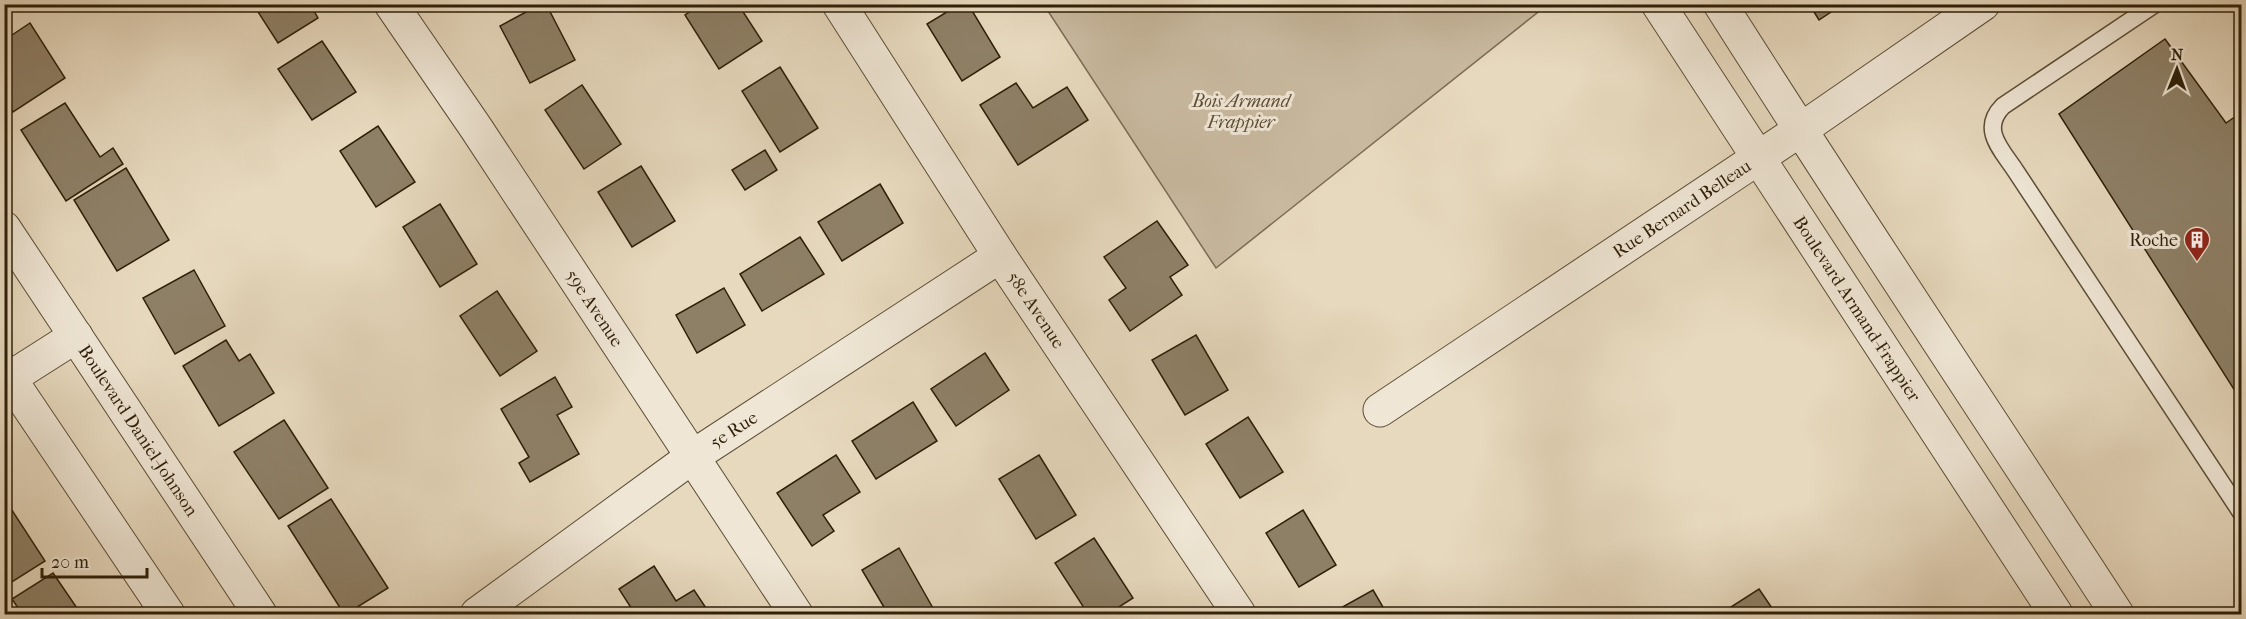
<svg xmlns="http://www.w3.org/2000/svg" width="2246" height="619" font-family="'IM FELL French Canon',serif">
<rect width="100%" height="100%" fill="#e7d9be"/>
<filter id="stains"><feTurbulence type="fractalNoise" baseFrequency=".00333" numOctaves="4"/><feColorMatrix values="0 0 0 0 .2 0 0 0 0 .09 0 0 0 0 .02 0 0 0 .5 -.17"/></filter>
<radialGradient id="worn" r=".72"><stop offset=".6" stop-color="#630" stop-opacity="0"/><stop offset="1" stop-color="#630" stop-opacity=".3"/></radialGradient>
<!-- green -->
<polygon fill="#c8b99f" stroke="#7b6c54" stroke-width="1.5" points="1044,5 1547,5 1216,268"/>
<!-- building -->
<g fill="#8e8067" stroke="#2e1f08" stroke-width="1.5">
<polygon points="253,4 310,4 318,18 278,43"/>
<polygon points="541,4 546,4 575,60 530,83 500,26"/>
<polygon points="701,4 738,4 762,41 719,69 685,15"/>
<polygon points="960,4 968,4 1000,57 962,81 927,24"/>
<polygon points="1809,4 1843,4 1819,20"/>
<polygon points="4,23 12,35 30,23 65,78 13,112 4,98"/>
<polygon points="2165,39 2226,123 2242,112 2242,402 2059,114"/>
<polygon points="322,41 356,92 312,120 278,69"/>
<polygon points="780,67 818,128 780,152 742,91"/>
<polygon points="1016,83 1033,108 1067,87 1088,120 1018,165 980,105"/>
<polygon points="582,85 621,144 584,169 545,110"/>
<polygon points="65,103 100,157 113,148 123,164 66,201 21,130"/>
<polygon points="378,126 415,182 376,207 340,151"/>
<polygon points="765,150 777,170 745,190 732,170"/>
<polygon points="641,166 675,221 632,247 598,192"/>
<polygon points="126,168 169,240 117,271 74,200"/>
<polygon points="880,184 903,223 842,261 818,222"/>
<polygon points="440,204 477,264 440,287 403,227"/>
<polygon points="1157,221 1188,265 1170,277 1182,295 1130,331 1109,300 1126,288 1104,257"/>
<polygon points="800,237 824,274 762,311 740,274"/>
<polygon points="194,270 225,326 175,354 143,298"/>
<polygon points="724,288 745,325 697,353 676,315"/>
<polygon points="497,291 537,351 500,376 460,316"/>
<polygon points="1196,335 1228,390 1185,415 1152,360"/>
<polygon points="226,340 239,361 250,354 274,393 219,426 183,366"/>
<polygon points="985,353 1009,390 956,426 931,389"/>
<polygon points="555,377 572,407 557,415 579,454 530,482 519,463 529,457 501,409"/>
<polygon points="913,402 937,441 876,479 852,441"/>
<polygon points="1248,417 1283,472 1240,498 1206,444"/>
<polygon points="284,420 328,488 279,519 234,452"/>
<polygon points="836,455 860,492 823,515 834,531 812,546 777,493"/>
<polygon points="1039,455 1076,515 1036,539 999,479"/>
<polygon points="4,498 45,561 4,587"/>
<polygon points="331,499 388,588 346,614 344,614 288,526"/>
<polygon points="1303,510 1336,565 1299,587 1266,533"/>
<polygon points="1094,538 1133,598 1108,614 1088,614 1055,563"/>
<polygon points="899,548 934,610 927,614 888,614 862,570"/>
<polygon points="654,566 676,601 694,590 710,614 635,614 619,589"/>
<polygon points="53,573 81,614 22,614 12,599"/>
<polygon points="1759,589 1776,614 1720,614"/>
<polygon points="1373,590 1387,614 1330,614"/>
</g>
<g fill="none" stroke-linecap="round" stroke-linejoin="round">
<defs>
<path id="service" d="M2155,4l-152,102c-23,23 -2,43 12,64l227,344"/>
<g id="minor">
<path id="s1" d="M391,4l85,124 320,486"/>
<path id="s2" d="M839,4l161,252 239,358"/>
<path id="s3" d="M1658,4l398,610"/>
<path d="M1720,4c130,205 265,407 397,610"/>
<path id="s4" d="M4,228l256,386"/>
<polyline points="4,370 168,614"/>
<polyline points="10,378 76,336"/>
<path id="s5" d="M1380,410l432,-288 171,-118"/>
<path id="s6" d="M477,614l215,-157 308,-201"/>
</g>
</defs>
<!-- service casing -->
<use href="#service" stroke="#5c4e36" stroke-width="19"/>
<!-- minor casing -->
<use href="#minor" stroke="#5c4e36" stroke-width="35"/>
<!-- service -->
<use href="#service" stroke="#efe6d5" stroke-width="16"/>
<!-- minor -->
<use href="#minor" stroke="#efe6d5" stroke-width="33"/>
</g>
<!-- icons -->
<defs>
<symbol id="building-pin" viewBox="-11 -11 22 30"><path d="M0 17L-7.5 6A9.5 9.5 0 1 1 7.5 6Z" fill="#8f2418" stroke="#efe6d5"/><path d="M-4-6H4V6H1V3H-1V6H-4ZM-2.5-4.3h1.7v1.8h-1.7ZM.8-4.3h1.7v1.8H.8ZM-2.5-1h1.7V.8h-1.7ZM.8-1h1.7V.8H.8Z" fill="#fff"/></symbol>
</defs>
<g fill-rule="evenodd">
<use href="#building-pin" x="2182" y="225" width="30" height="40"/>
</g>
<g text-anchor="middle" dominant-baseline="central" stroke-width="6" stroke-linejoin="round" paint-order="stroke">
<!-- park labels -->
<g font-size="18" font-style="italic" fill="#5c4d35" stroke="#efe6d5">
<text x="1241" y="101">Bois Armand<tspan x="1241" dy="21">Frappier</tspan></text>
</g>
<!-- street labels -->
<g font-size="18" fill="#2e1f08" stroke="#efe6d5">
<text stroke="none"><textPath href="#s5" startOffset="363">Rue Bernard Belleau</textPath></text>
<text stroke="none"><textPath href="#s1" startOffset="366">59e Avenue</textPath></text>
<text stroke="none"><textPath href="#s3" startOffset="364">Boulevard Armand-Frappier</textPath></text>
<text stroke="none"><textPath href="#s2" startOffset="364">58e Avenue</textPath></text>
<text stroke="none"><textPath href="#s6" startOffset="316">5e Rue</textPath></text>
<text stroke="none"><textPath href="#s4" startOffset="243">Boulevard Daniel-Johnson</textPath></text>
</g>
<!-- poi labels -->
<g font-size="18" fill="#2e1f08" stroke="#efe6d5" text-anchor="end">
<text x="2178" y="240">Roche</text>
</g>
</g>
<!-- margin -->
<rect width="2246" height="619" fill="none" stroke="#e7d9be" stroke-width="24"/>
<rect x="6" y="6" width="2234" height="607" fill="none" stroke="#2e1f08" stroke-width="3"/>
<rect x="12" y="12" width="2222" height="595" fill="none" stroke="#2e1f08" stroke-width="1.5"/>
<!-- north arrow -->
<g transform="translate(2177 69) rotate(1)" stroke="#efe6d5" stroke-width="4.5" paint-order="stroke">
<path d="M0-4.5L10 22L0 15L-10 22Z" fill="#2e1f08"/>
<text y="-9" font-size="16" font-weight="bold" text-anchor="middle" fill="#2e1f08">N</text>
</g>
<!-- scale -->
<path d="M42 568v9h105v-9" fill="none" stroke="#2e1f08" stroke-width="3"/>
<text x="51" y="568" font-size="18" fill="#2e1f08" stroke="#efe6d5" stroke-width="4.5" paint-order="stroke">20 m</text>
<rect width="100%" height="100%" filter="url(#stains)"/>
<rect width="100%" height="100%" fill="url(#worn)"/>
</svg>
